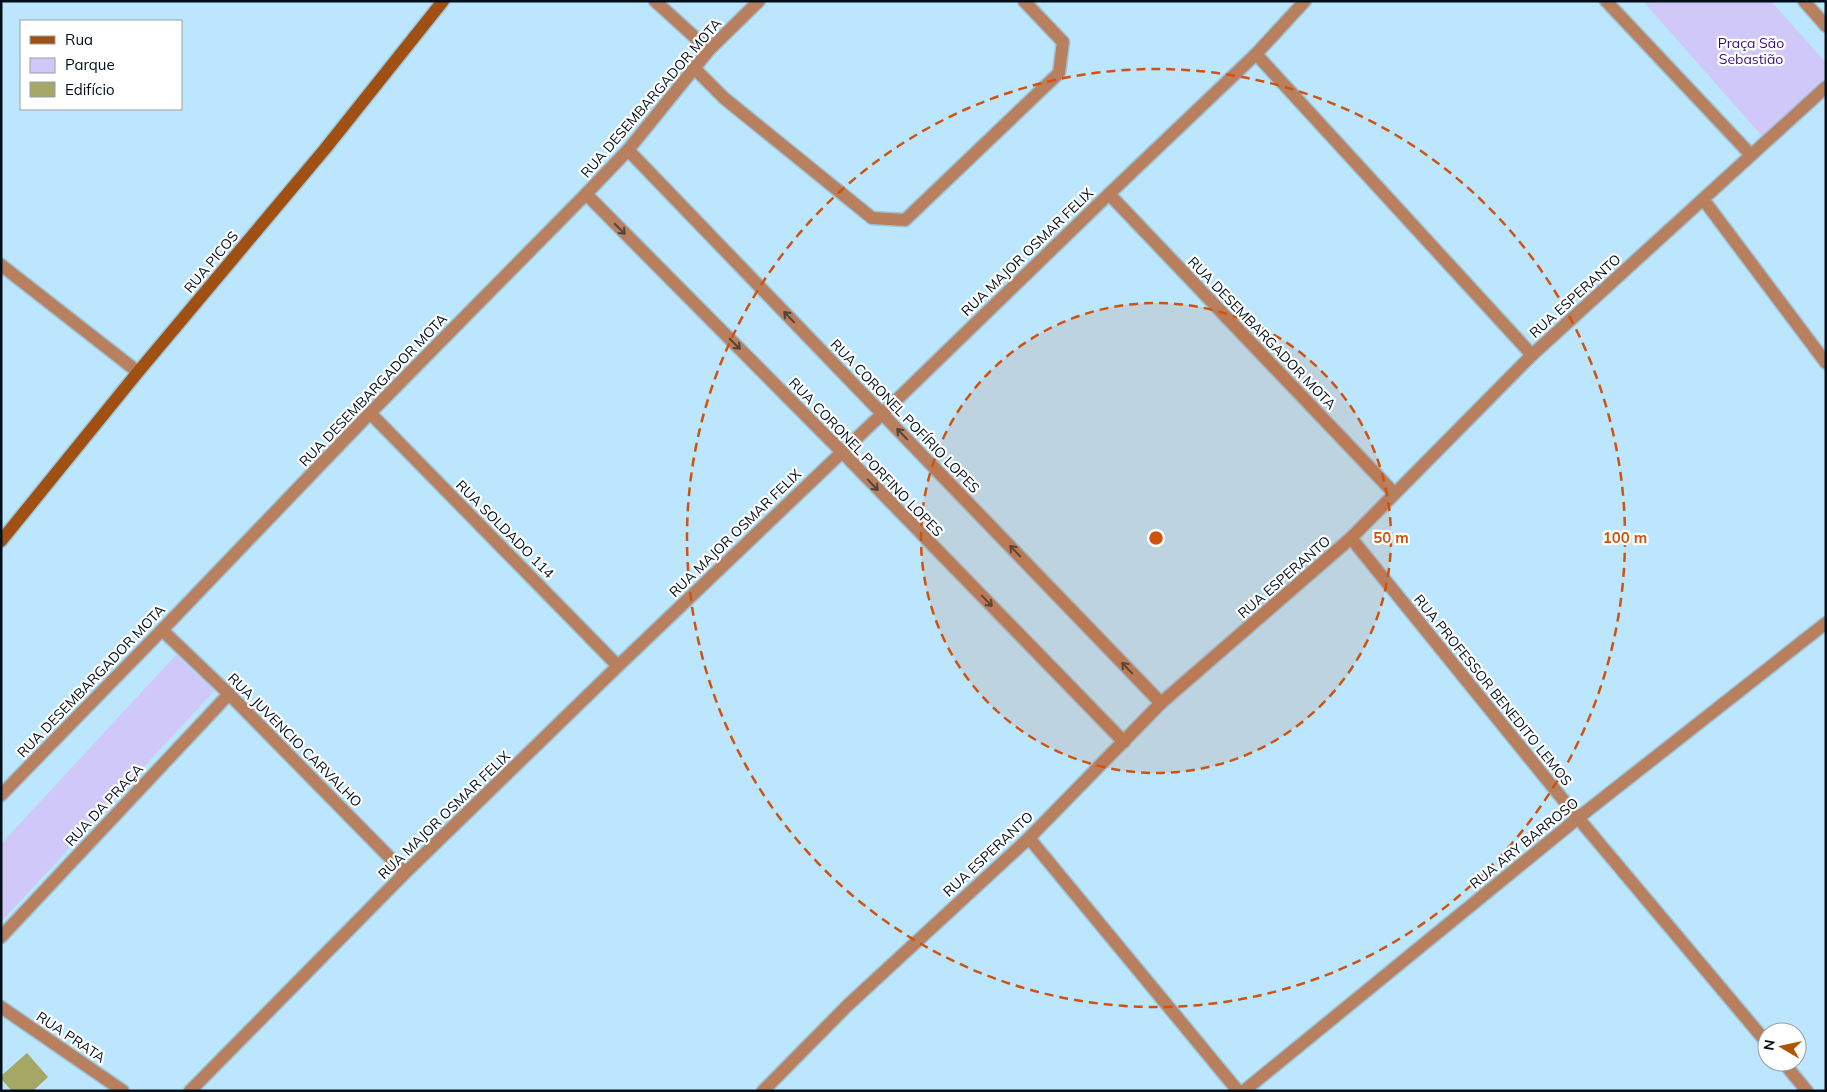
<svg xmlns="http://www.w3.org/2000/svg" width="1827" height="1092" font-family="Mulish,sans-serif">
<rect width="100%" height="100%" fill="#bbe6fd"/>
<!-- green -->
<g fill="#cfc8f8">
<polygon points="1643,1 1771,1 1826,63 1826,79 1762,136"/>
<polygon points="176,655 214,691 1,922 1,844"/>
</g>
<!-- building -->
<polygon fill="#a4a864" points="27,1053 48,1077 33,1091 12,1091 1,1079 1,1076"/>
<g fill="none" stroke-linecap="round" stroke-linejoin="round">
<defs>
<polyline id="service" points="694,68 724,98 872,218 905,220 1059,73 1063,42 1024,1"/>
<g id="minor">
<polyline points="655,1 709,50"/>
<polyline points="1606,1 1751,155"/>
<polyline points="1804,1 1826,26"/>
<polyline points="1256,54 1532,355"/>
<polyline points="628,150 1161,703"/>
<polyline points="586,194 842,452 1124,742"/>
<polyline points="1109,194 1394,493"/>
<polyline points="1703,199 1826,363"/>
<polyline points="1,265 138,372"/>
<polyline points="370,413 618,666"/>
<polyline points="1351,538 1578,818 1767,1043"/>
<polyline points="162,630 229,694 405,873"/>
<polyline points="1,795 162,630 370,413 586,194 628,150 709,50 759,1"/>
<polyline points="1029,838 1238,1091"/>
<polyline points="1,937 229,694"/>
<polyline points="1,1007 123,1091"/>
<polyline points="1783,1062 1807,1091"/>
<polyline points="190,1091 405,873 618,666 882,414 1109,194 1256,54 1305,1"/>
<polyline points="763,1091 848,1005 1029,838 1161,703 1351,538 1532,355 1826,87"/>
<polyline points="1244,1091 1578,818 1826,623"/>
</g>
<polyline id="secondary" points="1,541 138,372 325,149 443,1"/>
</defs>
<!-- service casing -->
<use href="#service" stroke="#9dc4d9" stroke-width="15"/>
<!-- minor casing -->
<use href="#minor" stroke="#9dc4d9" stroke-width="15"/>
<!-- secondary casing -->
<use href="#secondary" stroke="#9dc4d9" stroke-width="15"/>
<!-- service -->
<use href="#service" stroke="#b8805f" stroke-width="12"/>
<!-- minor -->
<use href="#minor" stroke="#b8805f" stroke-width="12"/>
<!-- secondary -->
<use href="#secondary" stroke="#a05012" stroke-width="12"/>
</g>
<!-- one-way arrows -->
<defs><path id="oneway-shaft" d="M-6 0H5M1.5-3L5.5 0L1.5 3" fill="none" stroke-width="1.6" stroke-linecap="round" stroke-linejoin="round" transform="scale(1.25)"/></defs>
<g stroke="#534239">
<use href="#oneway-shaft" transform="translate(620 229) rotate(45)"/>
<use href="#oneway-shaft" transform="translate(789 317) rotate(-134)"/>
<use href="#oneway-shaft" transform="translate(735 344) rotate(45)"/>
<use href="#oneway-shaft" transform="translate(902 434) rotate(-134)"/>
<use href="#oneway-shaft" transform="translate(873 485) rotate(46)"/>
<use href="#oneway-shaft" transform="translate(1015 551) rotate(-134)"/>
<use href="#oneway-shaft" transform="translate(987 601) rotate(46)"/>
<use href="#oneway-shaft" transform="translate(1127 668) rotate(-134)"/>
</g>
<!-- distance rings -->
<circle cx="1156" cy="538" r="235" fill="#d1520d" fill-opacity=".12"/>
<g fill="none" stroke="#d1520d" stroke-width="2.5" stroke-dasharray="9 6">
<circle cx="1156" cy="538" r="235"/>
<circle cx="1156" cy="538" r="469"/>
</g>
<g text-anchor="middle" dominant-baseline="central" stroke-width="4.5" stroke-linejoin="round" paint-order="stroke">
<!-- park labels -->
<g font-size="14" fill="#371076" stroke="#fff">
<text x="1751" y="43">Praça São<tspan x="1751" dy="16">Sebastião</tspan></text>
</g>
<!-- street labels -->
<g font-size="14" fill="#000f1a" stroke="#fff">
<text transform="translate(651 98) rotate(-49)">RUA DESEMBARGADOR MOTA</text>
<text transform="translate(1027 252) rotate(-44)">RUA MAJOR OSMAR FELIX</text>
<text transform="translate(211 262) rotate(-50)">RUA PICOS</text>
<text transform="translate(1575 296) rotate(-42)">RUA ESPERANTO</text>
<text transform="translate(1262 333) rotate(46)">RUA DESEMBARGADOR MOTA</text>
<text transform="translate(373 390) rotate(-46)">RUA DESEMBARGADOR MOTA</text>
<text transform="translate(905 416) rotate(46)">RUA CORONEL POFÍRIO LOPES</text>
<text transform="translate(866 457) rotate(46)">RUA CORONEL PORFINO LOPES</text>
<text transform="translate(505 529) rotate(45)">RUA SOLDADO 114</text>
<text transform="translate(735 533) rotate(-44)">RUA MAJOR OSMAR FELIX</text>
<text transform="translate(1284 577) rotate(-41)">RUA ESPERANTO</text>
<text transform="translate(91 681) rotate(-46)">RUA DESEMBARGADOR MOTA</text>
<text transform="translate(1493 690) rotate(51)">RUA PROFESSOR BENEDITO LEMOS</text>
<text transform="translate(295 740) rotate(45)">RUA JUVENCIO CARVALHO</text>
<text transform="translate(104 805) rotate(-47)">RUA DA PRAÇA</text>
<text transform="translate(444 815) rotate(-44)">RUA MAJOR OSMAR FELIX</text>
<text transform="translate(1524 843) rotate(-39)">RUA ARY BARROSO</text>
<text transform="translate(988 854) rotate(-43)">RUA ESPERANTO</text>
<text transform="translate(71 1037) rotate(34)">RUA PRATA</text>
</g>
</g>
<circle cx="1156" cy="538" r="8" fill="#d1520d" stroke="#fff" stroke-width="2.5"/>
<g font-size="15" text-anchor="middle" font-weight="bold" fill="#d1520d" stroke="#fff" stroke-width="4.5" stroke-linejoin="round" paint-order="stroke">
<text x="1391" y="543">50 m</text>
<text x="1625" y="543">100 m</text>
</g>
<!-- border -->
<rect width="1827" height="1092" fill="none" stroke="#000f1a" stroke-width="5"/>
<!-- legend -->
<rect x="20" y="20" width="162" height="90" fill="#ffffff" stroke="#999fa3"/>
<rect x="30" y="36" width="25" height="8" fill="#a05012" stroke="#999fa3"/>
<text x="65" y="45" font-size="15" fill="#000f1a">Rua</text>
<rect x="30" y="58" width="25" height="15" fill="#cfc8f8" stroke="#999fa3"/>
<text x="65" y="70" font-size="15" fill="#000f1a">Parque</text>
<rect x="30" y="82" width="25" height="15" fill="#a4a864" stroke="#999fa3"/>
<text x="65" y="95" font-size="15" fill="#000f1a">Edifício</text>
<!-- north arrow -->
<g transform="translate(1782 1047) rotate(279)"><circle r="24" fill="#ffffff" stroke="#999fa3"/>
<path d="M0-4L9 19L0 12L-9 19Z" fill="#b35500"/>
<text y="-8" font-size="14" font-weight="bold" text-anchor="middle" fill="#000f1a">N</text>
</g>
</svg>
